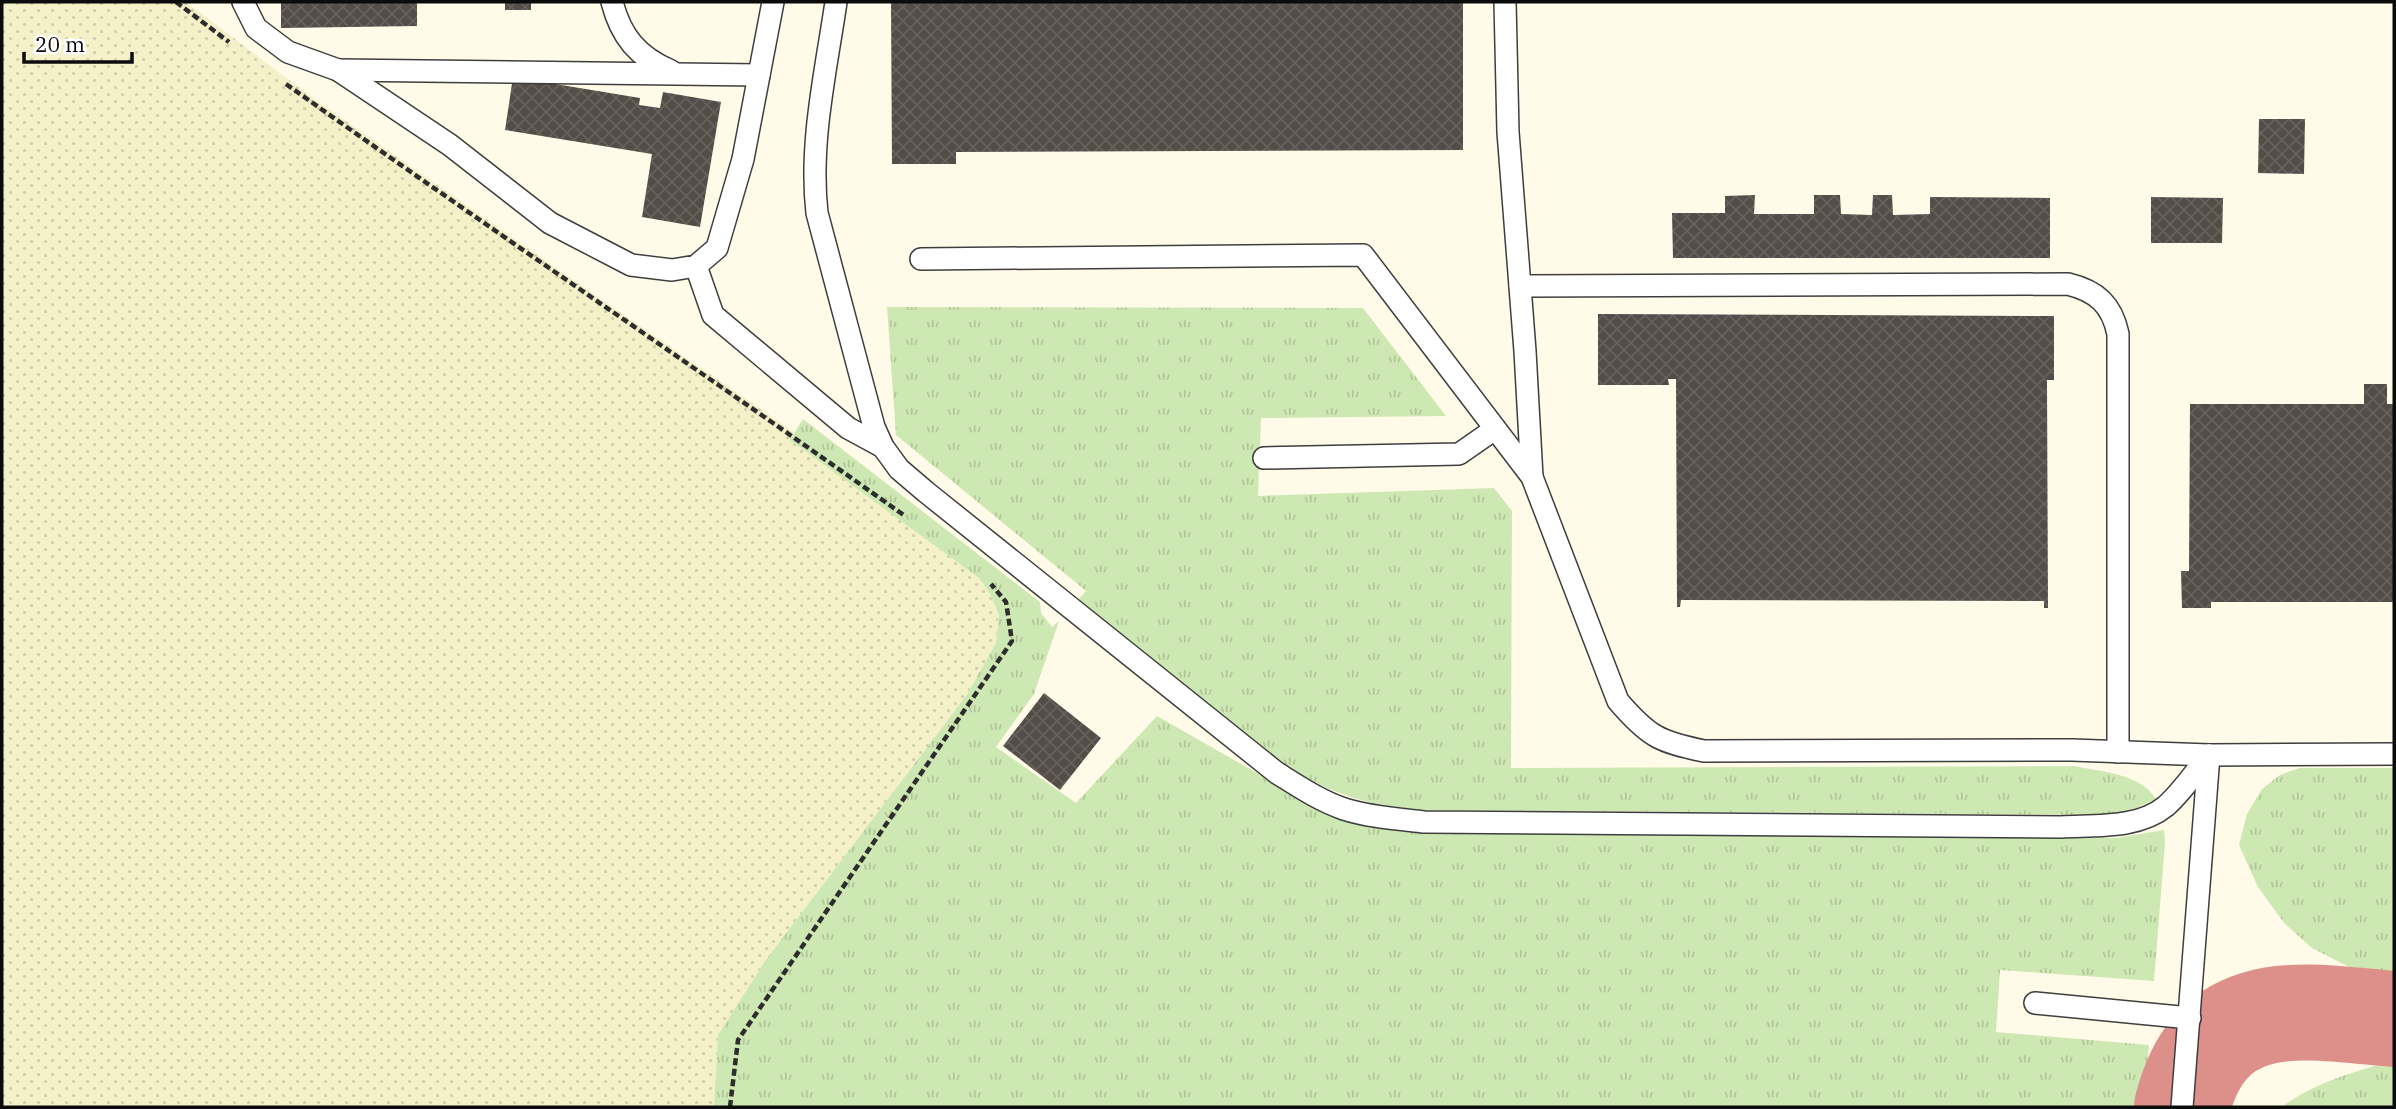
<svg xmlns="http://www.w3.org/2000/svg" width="2396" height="1109" font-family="'IBM Plex Serif',serif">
<defs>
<pattern id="farmland-dots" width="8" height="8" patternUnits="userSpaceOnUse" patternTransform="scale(1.75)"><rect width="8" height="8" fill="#f4f1c9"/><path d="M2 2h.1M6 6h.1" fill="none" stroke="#d0cdab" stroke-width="1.8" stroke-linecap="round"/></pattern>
<pattern id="grass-tufts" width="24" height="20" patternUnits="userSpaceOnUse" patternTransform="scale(1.75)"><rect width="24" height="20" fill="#cee8b3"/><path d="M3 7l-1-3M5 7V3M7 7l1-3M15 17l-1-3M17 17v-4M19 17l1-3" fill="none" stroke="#b0c699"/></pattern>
<pattern id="building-cross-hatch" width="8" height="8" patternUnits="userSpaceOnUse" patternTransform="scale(1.75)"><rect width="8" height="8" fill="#534c47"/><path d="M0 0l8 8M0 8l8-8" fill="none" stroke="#67615d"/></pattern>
</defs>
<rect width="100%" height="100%" fill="#fffbe8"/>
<!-- farmland -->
<polygon fill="url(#farmland-dots)" points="2,2 186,2 313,98 576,282 794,432 791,440 979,578 990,594 999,615 996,643 966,696 765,961 718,1035 714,1107 2,1107"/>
<!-- grass -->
<g fill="url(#grass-tufts)">
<path d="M887,307l476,1 83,108 -185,2 -3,78 236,-8 18,23 -1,257 563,-2c27,6 66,7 82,33l-29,13 -13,3 -691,-5c-59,-6 -89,-14 -139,-46l-206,-164 8,-9 -190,-156z"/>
<polygon points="803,419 1040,602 1041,613 1052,627 1059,621 1034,694 996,747 1076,803 1157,716 1271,781 1306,804 1340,818 1376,827 1425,833 2116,838 2164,830 2165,843 2154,981 2000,970 1996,1032 2149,1045 2144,1107 714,1107 718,1035 765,961 966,696 996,643 999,615 990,594 979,578 790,440"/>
<polygon points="2299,768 2394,768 2394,971 2349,967 2312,948 2284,923 2258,887 2239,845 2247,814 2262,789 2280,775"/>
<path d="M2394,1060v47h-112c33,-25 73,-35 112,-47z"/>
</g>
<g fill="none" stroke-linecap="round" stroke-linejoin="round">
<!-- taxiway -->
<path stroke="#dc9089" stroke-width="96" d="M2182,1107c29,-116 120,-96 212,-88"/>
</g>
<!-- building -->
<g fill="url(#building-cross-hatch)">
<polygon points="281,2 417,2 417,26 281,28"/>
<rect x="505" y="2" width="26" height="8"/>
<polygon points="891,2 1463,2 1463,150 956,152 956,164 892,164"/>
<polygon points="513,77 640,98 639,105 660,108 663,92 721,102 700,227 642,217 652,154 505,130"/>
<polygon points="2259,119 2305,119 2304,174 2258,173"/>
<polygon points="1755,195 1754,214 1814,214 1814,195 1840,195 1841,214 1872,215 1873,195 1892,195 1893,215 1930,214 1930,197 2050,198 2050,258 1673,258 1672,213 1725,213 1725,196"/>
<polygon points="2151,197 2223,198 2222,243 2151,243"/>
<polygon points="1598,314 2054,316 2054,380 2047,380 2048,608 2044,608 2044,601 1681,600 1680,607 1677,607 1676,379 1668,379 1669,385 1598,385"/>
<polygon points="2364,384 2387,384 2387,404 2394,404 2394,602 2211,602 2211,608 2182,608 2181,571 2189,571 2190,404 2364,404"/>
<polygon points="1044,693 1101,738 1060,790 1003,746"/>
</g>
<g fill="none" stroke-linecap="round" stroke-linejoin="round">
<defs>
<g id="service">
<polyline points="243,2 256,28 288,52 338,70 450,145 550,223 631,265 672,270 696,266 717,248 743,159 773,2"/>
<path d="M612,2c9,35 26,55 59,69"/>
<path d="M836,2c-10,69 -27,141 -19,211l57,214 9,20 16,22 27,23 351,281c21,13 43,28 67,36 25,8 54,10 80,13l637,5c35,-2 77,2 105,-21 16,-14 30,-35 43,-51"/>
<polyline points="1505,2 1508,132 1525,351 1532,477"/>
<polyline points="338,70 759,75"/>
<path d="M921,259l442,-4 169,222 86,224c30,35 41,41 86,50l368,-1 137,5 185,-1"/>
<polyline points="696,266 713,315 848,428 883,447"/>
<path d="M1520,286l548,-2c29,7 44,21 50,50v418"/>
<polyline points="1264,458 1459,454 1495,429"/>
<polyline points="2035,1003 2190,1018"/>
<polyline points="2182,1107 2209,755"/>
</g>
</defs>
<!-- service casing -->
<use href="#service" stroke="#3e3e3e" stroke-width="24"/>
<!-- path -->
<g stroke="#2d2d2d" stroke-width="4.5" stroke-dasharray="7 3.5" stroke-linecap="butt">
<polyline points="176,2 229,42"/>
<path d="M286,84c205,146 414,286 619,432"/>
<polyline points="730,1107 738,1040 1012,641 1006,602 991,584"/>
</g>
<!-- service -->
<use href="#service" stroke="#fff" stroke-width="21"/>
</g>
<!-- border -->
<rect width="2396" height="1109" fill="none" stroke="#0b0b0b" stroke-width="7"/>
<!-- scale -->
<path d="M24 52v10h108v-10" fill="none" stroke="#0b0b0b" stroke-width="3.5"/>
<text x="35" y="52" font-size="21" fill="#0b0b0b" stroke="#ffffff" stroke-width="5" paint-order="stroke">20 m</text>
</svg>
